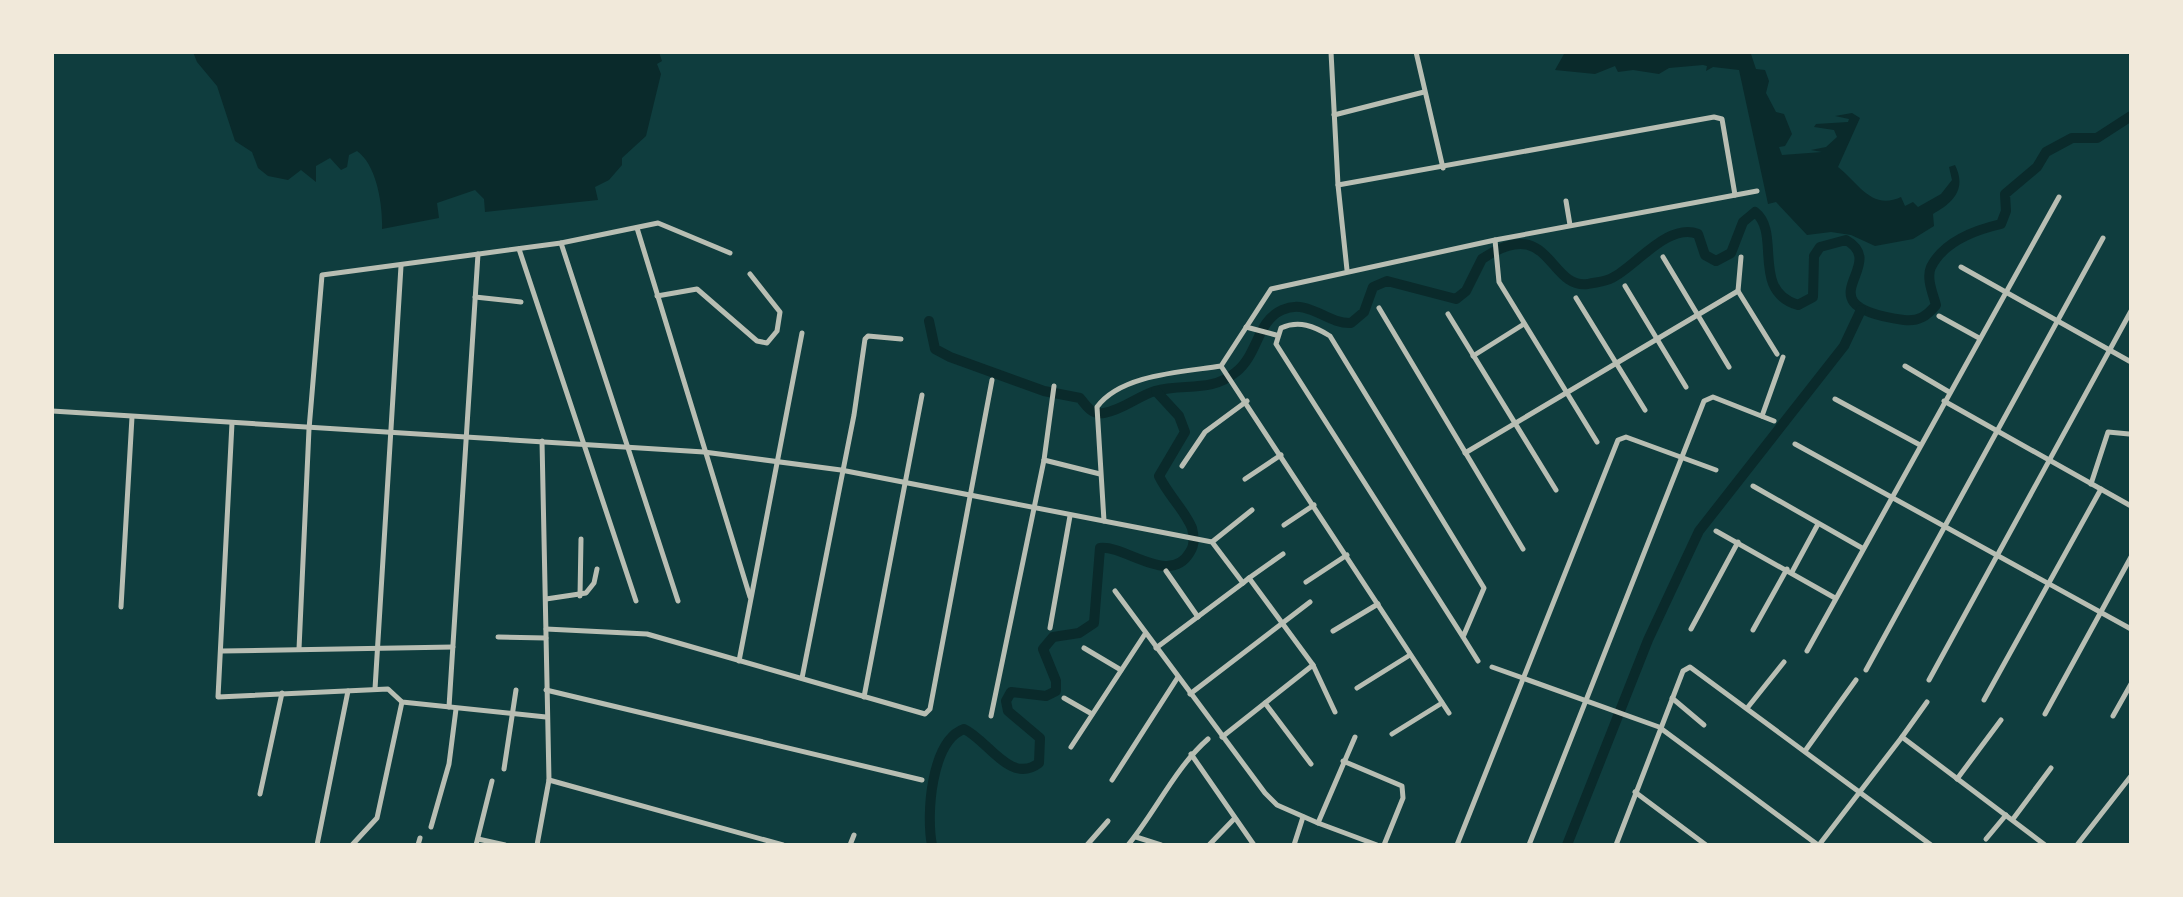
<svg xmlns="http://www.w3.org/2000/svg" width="2183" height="897" font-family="'Open Sans',sans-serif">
<rect width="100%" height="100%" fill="#0f3d3e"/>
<!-- water -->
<g fill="#0a2a2b">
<path d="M193,52h466l3,9 -5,3 4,10 -15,62 -24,22v7l-13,15 -14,7 3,13 -113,12 -1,-13 -9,-9 -38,13 2,15 -57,11c1,-23 -5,-64 -25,-78l-8,4 -2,12 -6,3 -11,-12 -14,8v16l-15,-12 -13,10 -20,-4 -10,-8 -6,-16 -17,-11 -18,-55 -20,-24z"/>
<path d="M1570,52l181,2 5,15 9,1 4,11 -3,12 10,19 8,2 8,20 -7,12 -6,1 3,8 40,-3 -11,-2 15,-3 11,-10 -3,-7 -20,-3 2,-3 32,-2 1,-3 -14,-3 17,-3 8,5 -22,49c20,15 33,44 63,30l4,9 8,-4 5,5 23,-13 11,-14 -3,-13 6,-2c12,24 -2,38 -22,49l1,12 -21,13 -38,7 -24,-11 -20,-3 -24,3 -31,-33 -8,2 -29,-134 -26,-3 -7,4 1,-5 -4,-1 -34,3 -10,6 -26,-4 -15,2 -3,-6 -20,8 -40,-4 9,-16z"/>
</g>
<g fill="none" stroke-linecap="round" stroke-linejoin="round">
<!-- stream -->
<polyline stroke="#0a2a2b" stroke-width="3" points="2129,52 2131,56"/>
<!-- canal -->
<g stroke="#0a2a2b" stroke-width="10">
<path d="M929,321l6,28 15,8 94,34 36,7c7,9 12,17 24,15 19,-3 34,-17 51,-22 29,-8 56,2 81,-19 22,-17 21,-51 46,-62 27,-12 44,14 69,13l13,-11 9,-25 14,-6 69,18 10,-8 16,-32c69,-47 66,31 106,25 8,-2 17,-2 24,-6 23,-11 56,-56 86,-44l7,21 11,6 15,-8 12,-31 12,-10c27,21 -5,79 43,93l15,-8 1,-41 6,-9 26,-7c46,26 -49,65 58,80 14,2 23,-4 32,-15 -3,-11 -10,-27 -5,-38 13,-26 44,-37 70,-43l5,-13 -1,-17 32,-27 9,-15 26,-14h25l34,-22"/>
<path d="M932,845c-6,-30 -1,-104 32,-116 24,11 46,56 75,34l1,-25 -32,-27 -2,-10 5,-9 35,4 10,-5v-10l-13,-32 10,-12 26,-4 15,-10 6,-75c26,-3 70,39 90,4 5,-7 4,-16 2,-24 -8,-19 -24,-33 -33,-52l26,-44 -6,-16 -23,-25"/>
<polyline points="1567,845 1648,640 1699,531 1844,346 1861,310"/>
</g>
<!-- minor -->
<g stroke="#b8beb3" stroke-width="5">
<polyline points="1331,52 1338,185 1347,270"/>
<polyline points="1416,52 1443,168"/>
<polyline points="1334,115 1424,92"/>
<polyline points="1338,185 1714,117 1722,119 1735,195"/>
<polyline points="1566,201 1570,225"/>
<polyline points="637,228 750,597"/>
<polyline points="1495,240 1499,282 1597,442"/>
<polyline points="561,243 678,601"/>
<polyline points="519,249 636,601"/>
<polyline points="1663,257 1729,367"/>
<polyline points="1961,267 2131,362"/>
<polyline points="1625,286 1686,387"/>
<polyline points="1738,291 1741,257"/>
<polyline points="657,296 697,289 757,341 767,343 777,331 780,312 750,274"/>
<polyline points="475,297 521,302"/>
<polyline points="1576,298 1645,410"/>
<polyline points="1379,308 1523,549"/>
<polyline points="1448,314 1556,490"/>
<polyline points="1939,316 1979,338"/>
<polyline points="1246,327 1276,335"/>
<polyline points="1473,356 1524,324"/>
<polyline points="1221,366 1449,713"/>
<polyline points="1905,366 1949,392"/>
<polyline points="1835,399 1920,445"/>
<polyline points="1944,401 2131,506"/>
<polyline points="52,411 704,452 841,470 1212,542 1243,583 1249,578 1313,665 1335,712"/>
<polyline points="1762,416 1783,357"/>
<polyline points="232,423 218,697 388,689 402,702 546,717"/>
<polyline points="1795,444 2131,629"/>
<polyline points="1465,453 1738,291 1777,354"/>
<polyline points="1044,460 1100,474"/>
<polyline points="1182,466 1205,432 1247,401"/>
<polyline points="1245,479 1281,455"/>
<polyline points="2091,484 2108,432 2129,434"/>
<polyline points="1753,486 1862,548"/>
<path d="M1104,521l-7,-114c24,-33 87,-35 124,-41l50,-77 224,-49 262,-49"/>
<polyline points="1284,525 1314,505"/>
<polyline points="1716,531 1835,598"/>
<polyline points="1212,542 1252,510"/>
<polyline points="1166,571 1198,617"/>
<polyline points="1792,572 1818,524"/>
<polyline points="1249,578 1283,554"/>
<polyline points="1306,582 1347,555"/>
<polyline points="1115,591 1265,793 1277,805 1318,823"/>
<polyline points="580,596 581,539"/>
<polyline points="546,599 586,593 594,583 597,569"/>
<polyline points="121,607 132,417"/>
<polyline points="1050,628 1070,516"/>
<polyline points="546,629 647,634 925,714 930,709 992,380"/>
<polyline points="1691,629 1738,542"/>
<polyline points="1753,630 1787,569"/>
<polyline points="1333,631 1378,604"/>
<polyline points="498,637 546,638"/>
<path d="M1463,637l21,-49 -154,-252c-16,-10 -31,-16 -49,-8l-5,16 187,293 15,24"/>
<polyline points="1084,648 1121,670"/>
<polyline points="1156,648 1243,583"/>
<polyline points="299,649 309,429 322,275 561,243 658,223 730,253"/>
<polyline points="222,651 453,647"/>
<polyline points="1807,651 2059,197"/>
<polyline points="739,661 802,333"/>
<polyline points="1492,667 1659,727 1818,845"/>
<polyline points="1866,670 2103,238"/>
<polyline points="802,678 854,415 865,339 868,336 901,339"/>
<polyline points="1929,680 2131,311"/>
<polyline points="1357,688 1410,655"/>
<polyline points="375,689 401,266"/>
<polyline points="546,690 922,780"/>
<polyline points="1190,694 1310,602"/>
<polyline points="864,697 922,395"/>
<polyline points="1064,698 1092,714"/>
<polyline points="1672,698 1704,725"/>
<polyline points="1984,700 2101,489"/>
<polyline points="1265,703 1311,764"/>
<polyline points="449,707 478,254"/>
<polyline points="1748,707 1784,662"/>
<polyline points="2045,714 2131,557"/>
<polyline points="991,716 1044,460 1054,386"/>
<polyline points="2113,716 2131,684"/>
<polyline points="1392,734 1442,703"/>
<polyline points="1222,737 1313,665"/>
<polyline points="1355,737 1318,823 1377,845"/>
<polyline points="1902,737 1927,702"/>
<polyline points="1071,747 1145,634"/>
<polyline points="1805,751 1856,680"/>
<polyline points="1191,754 1254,845"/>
<polyline points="1343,761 1402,786 1403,798 1384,845"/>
<polyline points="504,769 516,690"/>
<polyline points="1957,779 2001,720"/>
<polyline points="549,780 783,845"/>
<polyline points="1112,780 1178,677"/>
<polyline points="1635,792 1706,845"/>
<polyline points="260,794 282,693"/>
<polyline points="2013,819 2051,768"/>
<polyline points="431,827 449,764 456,709"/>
<polyline points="1136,837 1161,845"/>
<polyline points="478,839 505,845"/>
<polyline points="1986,839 2006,815"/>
<polyline points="317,845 348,691"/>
<polyline points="352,845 377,818 402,702"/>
<polyline points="418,845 420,838"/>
<polyline points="476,845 492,781"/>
<polyline points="537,845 549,780 542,441"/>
<polyline points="850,845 854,835"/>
<polyline points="1087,845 1108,821"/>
<path d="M1128,845c28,-34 47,-77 80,-106"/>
<polyline points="1209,845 1235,818"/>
<polyline points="1294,845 1303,817"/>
<polyline points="1457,845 1618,440 1626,437 1716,470"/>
<polyline points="1529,845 1704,401 1713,397 1774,421"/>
<polyline points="1616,845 1683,671 1690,667 1931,845"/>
<polyline points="1819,845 1902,737 2045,845"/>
<polyline points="2077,845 2131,776"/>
</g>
</g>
<!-- border -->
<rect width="2183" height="897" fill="none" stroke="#f1e9da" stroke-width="108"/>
</svg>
